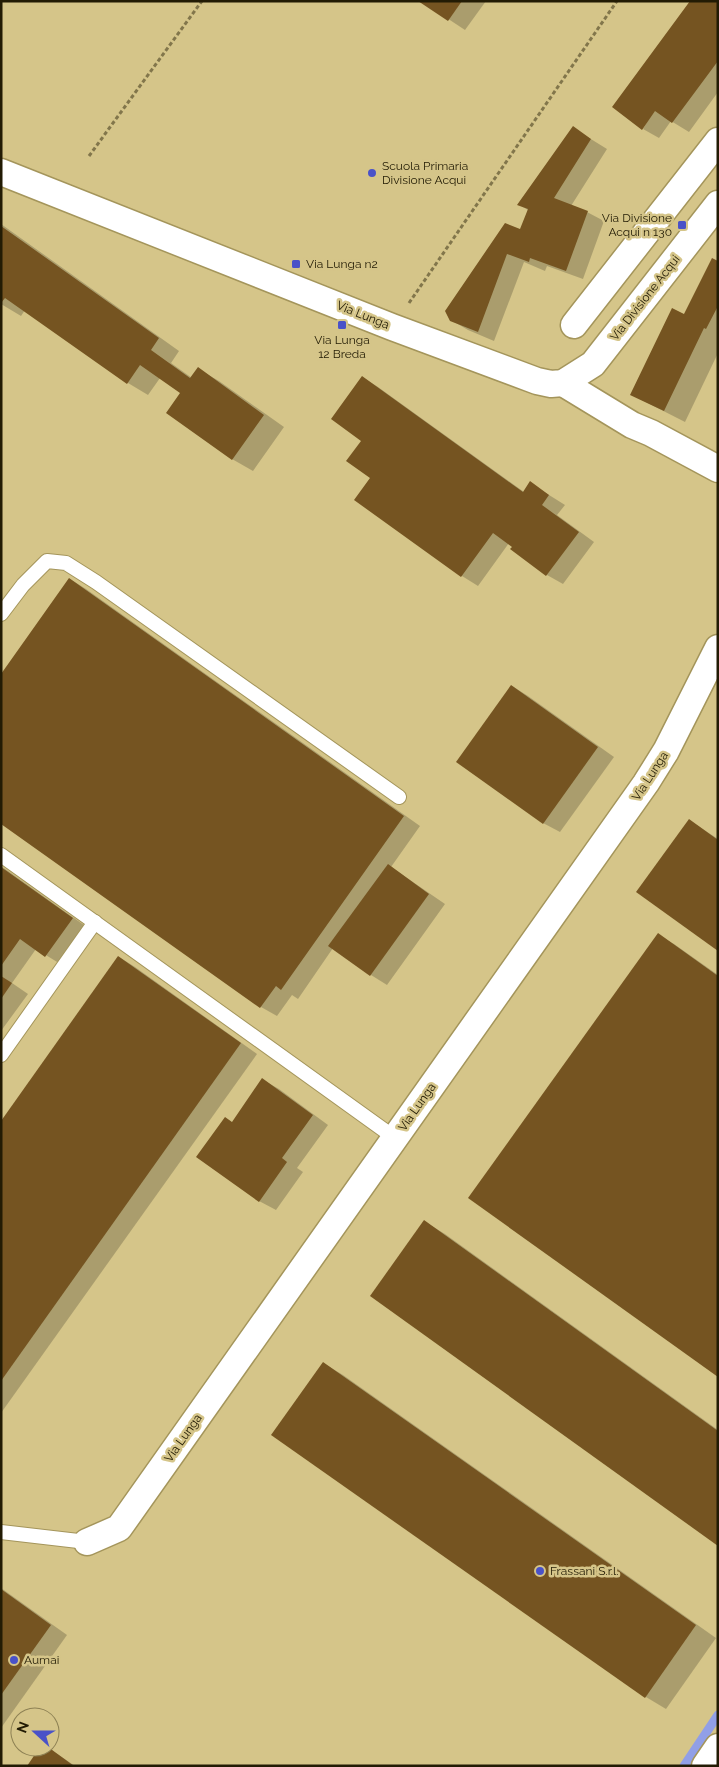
<svg xmlns="http://www.w3.org/2000/svg" width="719" height="1767" font-family="Raleway,sans-serif">
<rect width="100%" height="100%" fill="#d5c589"/>
<!-- shadow -->
<g fill="#0003">
<polygon points="421,1 486,1 465,30"/>
<polygon points="718,1 718,92 689,132 671,121 659,138 643,129"/>
<polygon points="573,128 607,149 571,206 587,212 604,221 583,279 547,266 545,271 524,262 494,341 468,330 451,320 521,231 528,210 518,204"/>
<polygon points="1,224 179,351 171,363 192,378 198,369 219,381 284,427 253,471 232,459 181,393 160,378 148,395 128,383 25,310 21,316 1,304"/>
<polygon points="718,262 718,353 685,422 632,395"/>
<polygon points="362,377 378,387 524,492 530,483 565,505 557,515 594,542 563,584 547,575 512,549 514,547 509,543 478,586 462,576 356,499 371,477 363,440"/>
<polygon points="70,579 86,589 420,826 391,867 445,904 387,985 371,975 333,948 298,999 292,995 277,1016 261,1007"/>
<polygon points="512,686 528,696 614,757 560,832 543,823"/>
<polygon points="689,820 718,839 718,949"/>
<polygon points="1,866 88,928 62,965 36,949 12,983 28,994 1,1031"/>
<polygon points="658,935 674,944 718,975 718,1375"/>
<polygon points="119,957 135,967 257,1054 1,1413 1,1123"/>
<polygon points="263,1080 279,1089 328,1125 297,1168 303,1172 276,1210 259,1201 232,1123"/>
<polygon points="425,1222 445,1234 718,1430 718,1545"/>
<polygon points="323,1363 343,1375 716,1638 666,1709 646,1697 273,1434"/>
<polygon points="1,1588 67,1635 1,1728"/>
<polygon points="41,1747 47,1747 75,1766 28,1766"/>
</g>
<g fill="none" stroke-linecap="round" stroke-linejoin="round">
<!-- stream -->
<polyline stroke="#919fe7" stroke-width="9" points="684,1766 718,1715"/>
</g>
<!-- building -->
<g fill="#755421">
<polygon points="418,1 462,1 448,21"/>
<polygon points="690,1 718,1 718,61 672,123 655,111 642,130 612,107"/>
<polygon points="573,126 591,139 554,198 588,211 566,271 530,258 529,262 507,254 478,332 450,321 445,311 505,223 520,229 528,209 517,205"/>
<polygon points="1,226 159,338 151,350 190,378 198,367 264,415 232,460 166,413 180,393 140,365 127,384 5,298 1,303"/>
<polygon points="712,258 718,261 718,306 706,329 704,328 664,411 630,395 672,308 684,314"/>
<polygon points="362,376 523,492 530,481 549,495 542,505 579,532 546,576 510,549 512,547 493,533 461,577 354,500 370,478 346,461 361,441 331,419"/>
<polygon points="69,578 404,816 281,990 276,986 260,1008 1,824 1,674"/>
<polygon points="511,685 598,747 543,824 456,762"/>
<polygon points="689,819 718,840 718,951 636,892"/>
<polygon points="388,864 429,894 370,976 328,946"/>
<polygon points="1,867 73,918 45,957 20,939 1,966"/>
<polygon points="658,933 718,976 718,1377 468,1198"/>
<polygon points="118,956 241,1043 1,1381 1,1121"/>
<polygon points="1,976 12,983 1,999"/>
<polygon points="262,1078 313,1115 282,1158 287,1162 259,1202 196,1157 225,1117 232,1122"/>
<polygon points="424,1220 718,1431 718,1546 370,1296"/>
<polygon points="323,1362 696,1625 645,1698 271,1435"/>
<polygon points="1,1589 51,1625 1,1695"/>
<polygon points="40,1747 48,1747 74,1766 27,1766"/>
</g>
<g fill="none" stroke-linecap="round" stroke-linejoin="round">
<defs>
<g id="lane">
<polyline points="1,614 23,585 47,561 66,563 96,582 399,797"/>
<polyline points="1,855 395,1138"/>
<polyline points="1,1055 95,922"/>
<polyline points="1,1532 87,1542"/>
</g>
<g id="street">
<polyline points="1,172 392,327 537,381 551,384 563,383 593,364 718,204"/>
<polyline points="574,325 718,141"/>
<polyline points="563,383 632,425 651,433 718,469"/>
<polyline points="87,1542 119,1528 646,783 666,751 718,648"/>
<polyline points="705,1766 718,1747"/>
</g>
</defs>
<!-- lane casing -->
<use href="#lane" stroke="#a4955b" stroke-width="16"/>
<!-- street casing -->
<use href="#street" stroke="#a4955b" stroke-width="29"/>
<!-- path -->
<g stroke="#82764b" stroke-width="3" stroke-dasharray="4 2.5" stroke-linecap="butt">
<polyline points="89,156 202,1"/>
<polyline points="409,303 617,1"/>
</g>
<!-- lane -->
<use href="#lane" stroke="#fff" stroke-width="14"/>
<!-- street -->
<use href="#street" stroke="#fff" stroke-width="26"/>
</g>
<!-- markers -->
<g fill="#4a52c8" stroke="#d5c589" stroke-width="2">
<circle cx="372" cy="173" r="5"/>
<rect x="677" y="220" width="10" height="10" rx="2.5"/>
<rect x="291" y="259" width="10" height="10" rx="2.5"/>
<rect x="337" y="320" width="10" height="10" rx="2.5"/>
<circle cx="540" cy="1571" r="5"/>
<circle cx="14" cy="1660" r="5"/>
</g>
<g text-anchor="middle" dominant-baseline="central" stroke-width="5" stroke-linejoin="round" paint-order="stroke">
<!-- poi labels -->
<g font-size="12" fill="#221b04" stroke="#d5c589" text-anchor="start">
<text x="382" y="166">Scuola Primaria<tspan x="382" dy="14">Divisione Acqui</tspan></text>
<text x="672" y="218" text-anchor="end">Via Divisione<tspan x="672" dy="14">Acqui n 130</tspan></text>
<text x="306" y="264">Via Lunga n2</text>
<text x="342" y="340" text-anchor="middle">Via Lunga<tspan x="342" dy="14">12 Breda</tspan></text>
<text x="550" y="1571">Frassani S.r.l.</text>
<text x="24" y="1660">Aumai</text>
</g>
<!-- street labels -->
<g font-size="12" fill="#221b04" stroke="#d5c589">
<text transform="translate(645 298) rotate(-52)">Via Divisione Acqui</text>
<text transform="translate(363 315) rotate(22)">Via Lunga</text>
<text transform="translate(650 776) rotate(-57)">Via Lunga</text>
<text transform="translate(417 1107) rotate(-55)">Via Lunga</text>
<text transform="translate(183 1438) rotate(-55)">Via Lunga</text>
</g>
</g>
<!-- border -->
<rect width="719" height="1767" fill="none" stroke="#221b04" stroke-width="5"/>
<!-- north arrow -->
<g transform="translate(35 1732) rotate(291)"><circle r="24" fill="#d5c589" stroke="#8d8154"/>
<path d="M0-4L9 19L0 12L-9 19Z" fill="#4a52c8"/>
<text y="-8" font-size="14" font-weight="bold" text-anchor="middle" fill="#221b04">N</text>
</g>
</svg>
